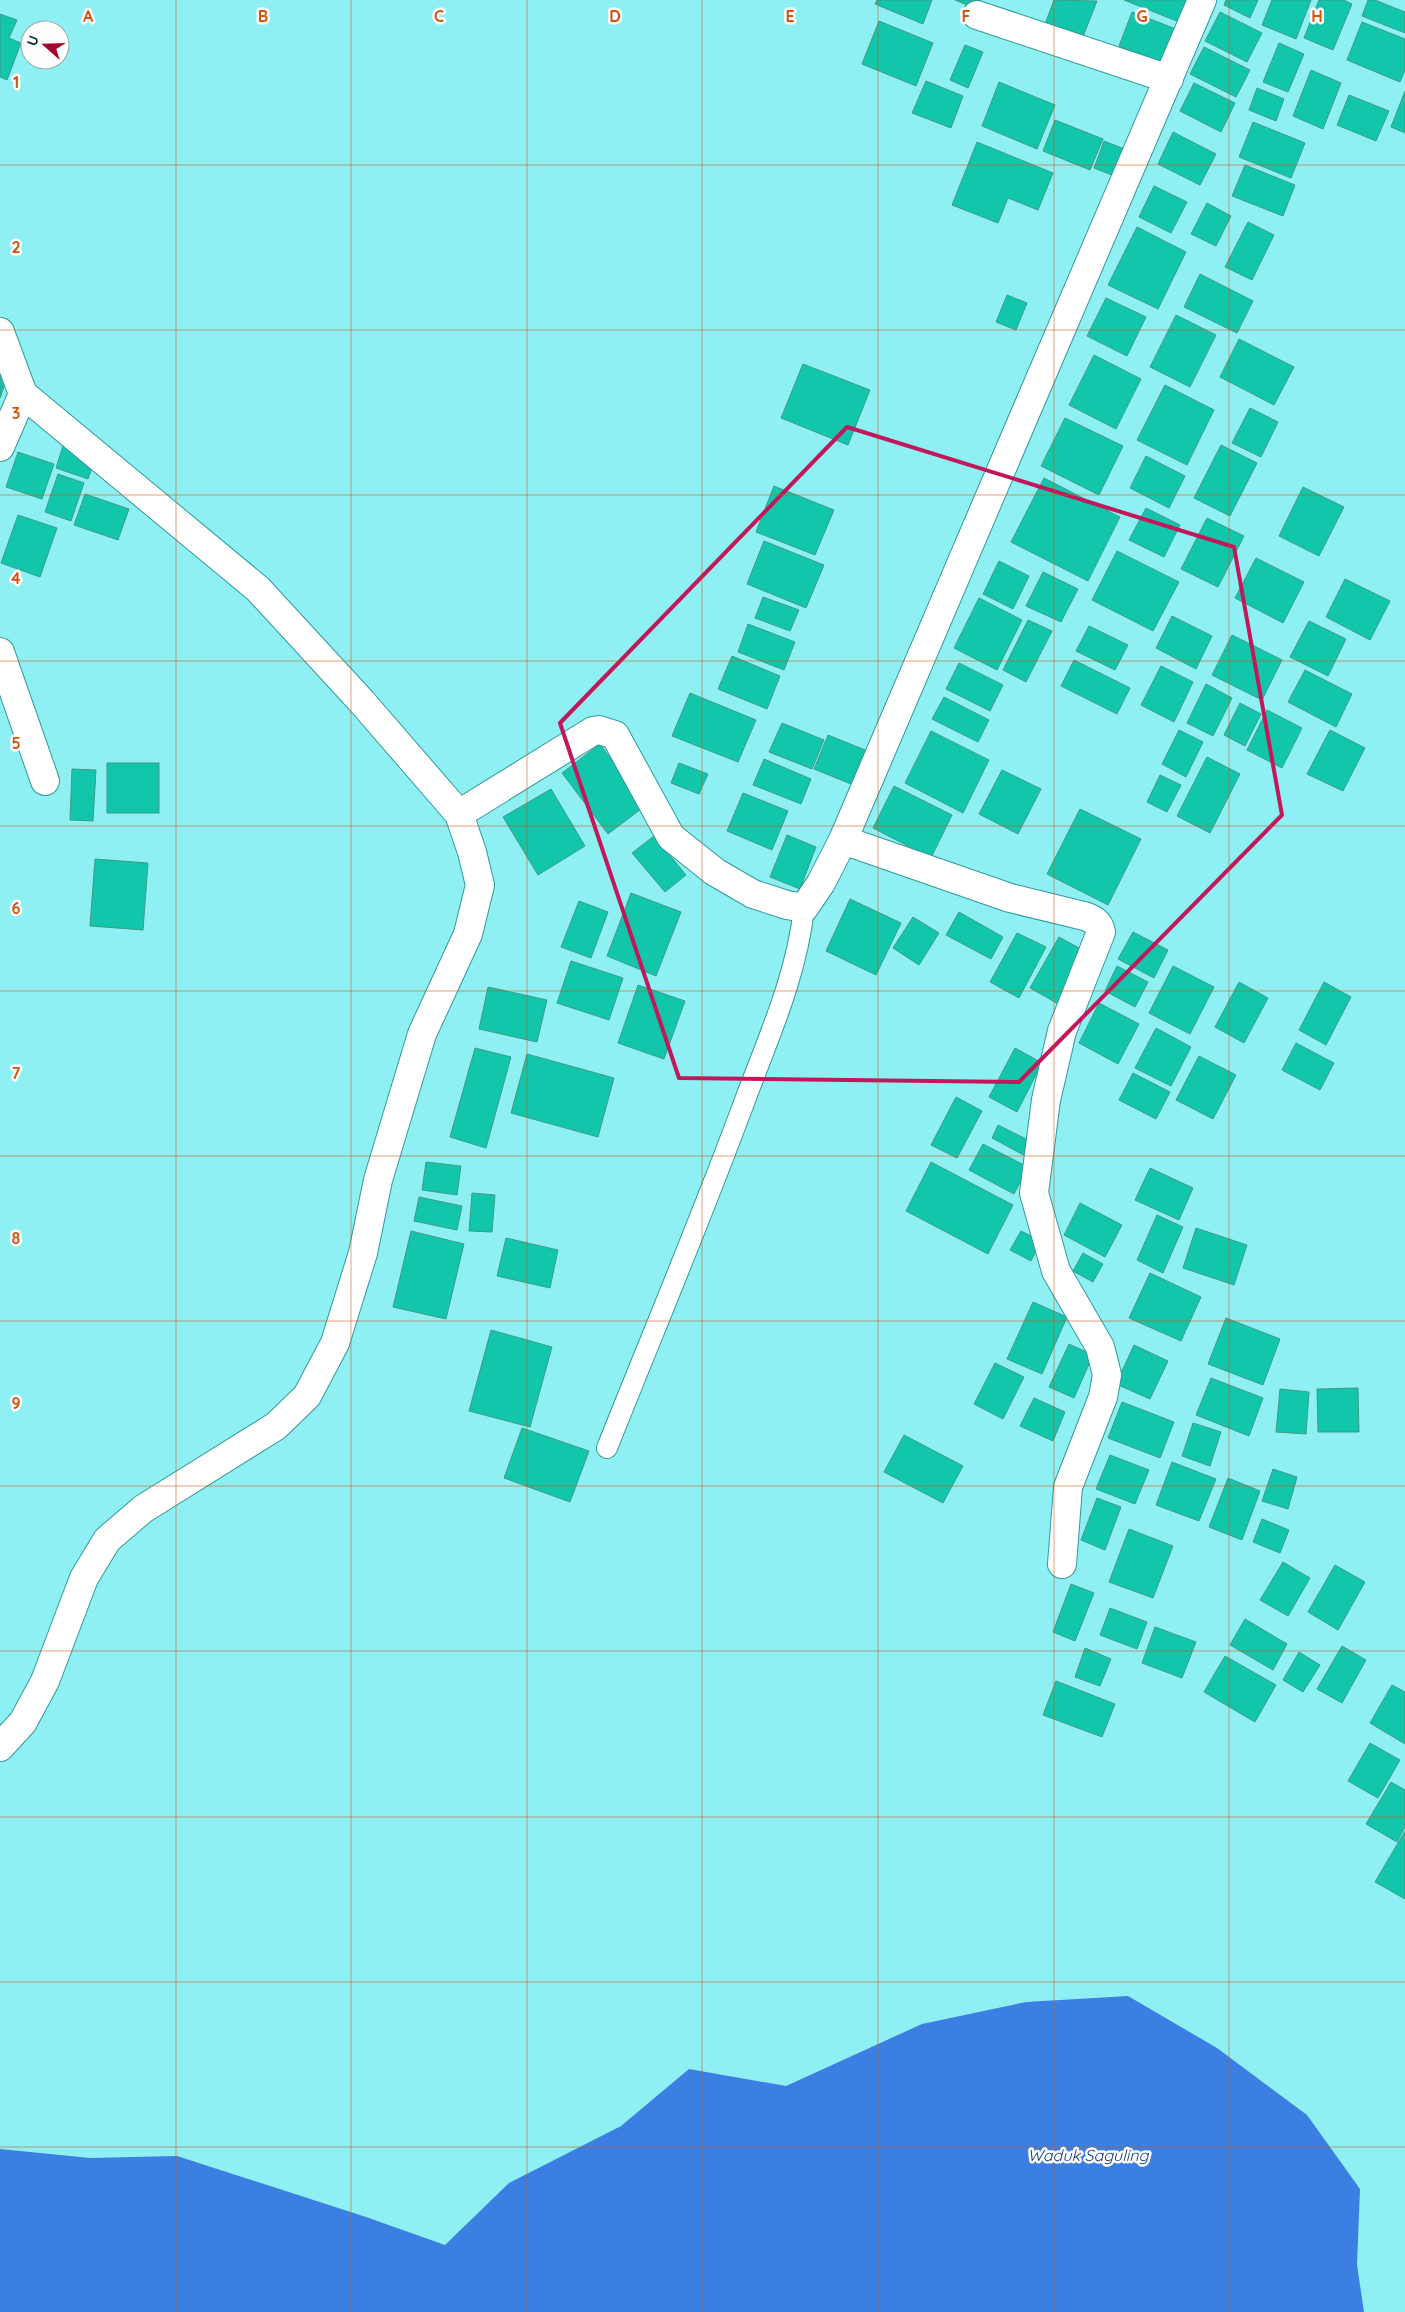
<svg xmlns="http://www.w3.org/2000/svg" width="1405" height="2312" font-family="Quicksand,sans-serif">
<rect width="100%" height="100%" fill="#8ff0f3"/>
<!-- water -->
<polygon fill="#3c7fe3" points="1128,1996 1217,2048 1307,2115 1360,2189 1357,2265 1364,2312 0,2312 0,2149 90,2158 177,2156 366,2217 445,2245 509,2183 621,2126 689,2069 786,2086 922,2024 1026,2002"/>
<!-- building -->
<g fill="#12c6ab" stroke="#3e9b89">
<polygon points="877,0 932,0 923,24 875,4"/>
<polygon points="955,0 980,0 976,9"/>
<polygon points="1054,0 1097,1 1079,47 1042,32"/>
<polygon points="1124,0 1194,0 1184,24"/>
<polygon points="1226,0 1258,0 1250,18 1224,5"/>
<polygon points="1272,0 1311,0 1296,39 1262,25"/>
<polygon points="1319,0 1344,0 1352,4 1333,50 1304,38"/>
<polygon points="1368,0 1375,0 1405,12 1405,33 1362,16"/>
<polygon points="1132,12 1176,29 1162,64 1119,46"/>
<polygon points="1220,12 1262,33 1247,62 1205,41"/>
<polygon points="0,14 17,20 9,38 21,43 7,80 0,77"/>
<polygon points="879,21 933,43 916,86 862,64"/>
<polygon points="1362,22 1405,39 1405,70 1400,82 1347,60"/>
<polygon points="1279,43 1304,54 1288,92 1263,82"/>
<polygon points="965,45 983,52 968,88 950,80"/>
<polygon points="1204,47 1250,70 1236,97 1190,74"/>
<polygon points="1311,70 1341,83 1323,129 1293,116"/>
<polygon points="926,81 963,96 951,128 912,113"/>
<polygon points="999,82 1055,105 1037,149 982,126"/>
<polygon points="1194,83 1235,103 1221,132 1180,111"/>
<polygon points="1257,88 1284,99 1276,121 1249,110"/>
<polygon points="1405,91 1405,133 1391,127"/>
<polygon points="1349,95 1389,111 1376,141 1337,125"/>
<polygon points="1055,120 1103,139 1090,170 1043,151"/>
<polygon points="1253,122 1305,143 1291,178 1239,157"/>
<polygon points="1173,132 1216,154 1200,185 1158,164"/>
<polygon points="1104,141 1132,152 1122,179 1094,168"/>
<polygon points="977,142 1053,173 1038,210 1008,198 998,223 952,205"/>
<polygon points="1245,165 1295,185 1283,216 1232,196"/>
<polygon points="1154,186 1187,202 1171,233 1139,217"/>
<polygon points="1207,203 1231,216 1216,246 1191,234"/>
<polygon points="1248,222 1274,235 1252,280 1225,267"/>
<polygon points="1137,227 1186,252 1158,309 1108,285"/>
<polygon points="1200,274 1253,301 1237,333 1184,307"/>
<polygon points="1007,295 1027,303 1016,330 996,322"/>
<polygon points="1106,298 1146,317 1127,356 1087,336"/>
<polygon points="1176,315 1216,335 1190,387 1150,367"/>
<polygon points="1239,339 1294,367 1274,405 1220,377"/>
<polygon points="1094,355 1141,379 1116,429 1069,405"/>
<polygon points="803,364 870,390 848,445 781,418"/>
<polygon points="0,372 8,375 0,398"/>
<polygon points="1165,385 1214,410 1187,465 1137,440"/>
<polygon points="1250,408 1278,422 1261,457 1232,443"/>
<polygon points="1065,418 1123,446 1099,495 1041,466"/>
<polygon points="1221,445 1257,463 1230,516 1194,498"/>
<polygon points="63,446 96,457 88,479 56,468"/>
<polygon points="18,452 54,464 42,499 6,487"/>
<polygon points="1146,456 1185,476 1169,508 1130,488"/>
<polygon points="58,474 84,483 71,521 45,512"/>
<polygon points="1044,478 1120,517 1088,581 1011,542"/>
<polygon points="774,486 834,510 815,555 756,532"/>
<polygon points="1303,487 1344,507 1319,556 1279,536"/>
<polygon points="85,494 129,509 118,540 74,525"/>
<polygon points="1146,508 1180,525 1164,557 1129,540"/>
<polygon points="18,515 57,528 40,577 1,563"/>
<polygon points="1207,518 1244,536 1218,587 1181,569"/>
<polygon points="764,541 824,565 806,608 747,584"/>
<polygon points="1117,551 1179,582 1153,631 1092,600"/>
<polygon points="1256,558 1304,582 1283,623 1235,598"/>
<polygon points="999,561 1029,576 1013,609 983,594"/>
<polygon points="1043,572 1078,589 1061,622 1026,606"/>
<polygon points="1345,579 1390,601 1370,640 1326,617"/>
<polygon points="763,597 799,610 790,631 755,618"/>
<polygon points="979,598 1022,620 997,670 954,648"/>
<polygon points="1172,616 1212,636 1196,669 1156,648"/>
<polygon points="1028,620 1052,631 1026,682 1003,670"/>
<polygon points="1309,621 1346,639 1328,676 1290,657"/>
<polygon points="748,624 795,642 784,670 738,652"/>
<polygon points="1089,626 1128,645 1115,670 1076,651"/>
<polygon points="1232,635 1282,660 1262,700 1212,675"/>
<polygon points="732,656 780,676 767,709 718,689"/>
<polygon points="1074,660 1130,688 1117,714 1061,686"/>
<polygon points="959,663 1003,685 990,711 946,689"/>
<polygon points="1161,666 1193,682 1174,722 1141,705"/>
<polygon points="1305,670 1352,694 1336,727 1288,702"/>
<polygon points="1206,684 1232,698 1213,736 1187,723"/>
<polygon points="690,693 756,720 738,762 672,736"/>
<polygon points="944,697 989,720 978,742 932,719"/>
<polygon points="1240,703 1261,714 1245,746 1224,735"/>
<polygon points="1267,710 1302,728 1282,768 1247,750"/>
<polygon points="782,723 824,740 812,769 769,752"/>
<polygon points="1179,730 1203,742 1186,777 1162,764"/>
<polygon points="1330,730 1365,748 1343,791 1307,774"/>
<polygon points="931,731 989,760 963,813 905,783"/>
<polygon points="828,735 875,754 861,788 814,769"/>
<polygon points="600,744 645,806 608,834 562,773"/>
<polygon points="1207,757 1240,774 1210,833 1177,816"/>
<polygon points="764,759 811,779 801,804 753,785"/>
<rect x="107" y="763" width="52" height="50"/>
<polygon points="679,763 708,774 699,794 671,783"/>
<polygon points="72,769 96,770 93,821 70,820"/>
<polygon points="1002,770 1041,789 1018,834 979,814"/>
<polygon points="1160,775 1181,785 1167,812 1147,802"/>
<polygon points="894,786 952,815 931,858 873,828"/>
<polygon points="551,789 585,846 538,875 503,817"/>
<polygon points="743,793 788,811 772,850 727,831"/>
<polygon points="1080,809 1141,839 1108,905 1047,874"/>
<polygon points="787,835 816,847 800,889 770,877"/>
<polygon points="654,836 686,875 665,892 632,853"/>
<polygon points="95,859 148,863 143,930 90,926"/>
<polygon points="631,893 681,912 656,976 607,956"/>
<polygon points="850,899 901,923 876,975 826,951"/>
<polygon points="579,901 608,912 591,958 561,947"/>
<polygon points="959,912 1003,937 991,959 946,935"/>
<polygon points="913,917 939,933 919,965 893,948"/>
<polygon points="1133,932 1168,950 1154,978 1118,959"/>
<polygon points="1017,933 1046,947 1019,998 990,982"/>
<polygon points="1059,937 1090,954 1062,1006 1030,988"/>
<polygon points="571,961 623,978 609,1020 557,1003"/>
<polygon points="1117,966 1148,982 1135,1007 1105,991"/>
<polygon points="1173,966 1214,987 1190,1034 1149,1013"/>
<polygon points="1239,982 1268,998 1244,1043 1215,1027"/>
<polygon points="1324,982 1351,997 1326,1045 1299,1030"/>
<polygon points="638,985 685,1001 664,1059 618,1043"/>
<polygon points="488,987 547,1000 537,1042 479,1029"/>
<polygon points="1099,1003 1139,1024 1118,1064 1079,1043"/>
<polygon points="1156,1028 1191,1047 1171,1086 1135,1068"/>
<polygon points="1296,1043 1334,1063 1320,1090 1282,1070"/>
<polygon points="475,1048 511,1057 486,1148 450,1137"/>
<polygon points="1015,1048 1042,1063 1017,1112 989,1097"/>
<polygon points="527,1054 614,1078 598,1137 511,1113"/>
<polygon points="1199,1056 1236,1075 1213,1119 1176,1100"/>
<polygon points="1133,1073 1170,1092 1156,1119 1119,1100"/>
<polygon points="956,1097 982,1111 957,1158 931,1145"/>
<polygon points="998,1125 1036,1144 1029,1158 992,1138"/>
<polygon points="983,1144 1028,1167 1014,1194 969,1170"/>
<polygon points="426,1162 461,1166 457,1195 422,1190"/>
<polygon points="931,1162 1013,1205 988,1254 906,1211"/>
<polygon points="1150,1168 1193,1188 1179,1220 1135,1200"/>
<polygon points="472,1193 495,1195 492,1232 469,1231"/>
<polygon points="419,1197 462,1206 457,1230 414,1221"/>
<polygon points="1080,1203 1122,1225 1105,1257 1064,1235"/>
<polygon points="1157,1215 1183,1227 1163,1273 1137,1260"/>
<polygon points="1196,1228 1247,1245 1234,1285 1183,1268"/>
<polygon points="411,1231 464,1244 446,1319 393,1307"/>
<polygon points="1021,1231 1041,1241 1031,1261 1010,1250"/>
<polygon points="506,1238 558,1250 550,1288 497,1276"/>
<polygon points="1083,1253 1103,1264 1093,1282 1073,1271"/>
<polygon points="1150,1273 1201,1297 1181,1341 1129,1318"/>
<polygon points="1033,1302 1067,1317 1042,1374 1007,1359"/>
<polygon points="1226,1318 1280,1339 1263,1385 1208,1364"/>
<polygon points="491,1330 552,1347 530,1427 469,1411"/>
<polygon points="1069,1344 1093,1355 1074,1398 1049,1387"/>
<polygon points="1134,1345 1168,1361 1150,1399 1116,1384"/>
<polygon points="995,1363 1024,1377 1003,1419 974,1404"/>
<polygon points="1211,1378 1263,1398 1249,1436 1196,1415"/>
<polygon points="1358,1388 1359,1432 1318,1432 1317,1389"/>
<polygon points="1280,1389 1309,1392 1306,1434 1276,1432"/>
<polygon points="1034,1398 1065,1412 1053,1441 1020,1426"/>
<polygon points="1122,1402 1174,1422 1160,1458 1108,1438"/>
<polygon points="1193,1423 1221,1432 1210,1466 1182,1456"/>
<polygon points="522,1428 589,1451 570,1502 504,1478"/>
<polygon points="904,1435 963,1466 943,1503 884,1472"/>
<polygon points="1110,1455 1149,1470 1135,1504 1096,1489"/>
<polygon points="1172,1462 1216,1479 1199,1521 1156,1505"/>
<polygon points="1273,1469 1297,1477 1288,1509 1262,1501"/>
<polygon points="1228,1478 1260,1491 1242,1540 1209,1527"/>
<polygon points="1097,1498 1121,1507 1105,1550 1081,1540"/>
<polygon points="1262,1519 1289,1530 1280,1553 1253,1542"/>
<polygon points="1129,1529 1173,1546 1153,1598 1109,1582"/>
<polygon points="1283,1562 1310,1578 1288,1616 1260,1600"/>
<polygon points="1335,1565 1365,1582 1338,1630 1308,1612"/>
<polygon points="1071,1584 1094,1593 1075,1641 1053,1632"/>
<polygon points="1110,1608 1147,1622 1137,1649 1100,1635"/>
<polygon points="1245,1619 1287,1644 1273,1670 1230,1645"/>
<polygon points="1155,1627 1196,1642 1182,1678 1142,1663"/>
<polygon points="1342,1646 1366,1660 1342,1703 1317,1689"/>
<polygon points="1085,1648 1111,1659 1100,1686 1075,1677"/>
<polygon points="1299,1652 1320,1665 1303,1692 1283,1680"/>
<polygon points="1225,1656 1276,1685 1255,1722 1204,1692"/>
<polygon points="1056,1681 1115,1704 1102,1737 1043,1715"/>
<polygon points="1392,1685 1405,1692 1405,1744 1370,1723"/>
<polygon points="1370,1743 1400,1760 1378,1798 1348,1781"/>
<polygon points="1391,1782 1405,1790 1405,1827 1397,1842 1366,1824"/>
<polygon points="1405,1831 1405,1899 1375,1882"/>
</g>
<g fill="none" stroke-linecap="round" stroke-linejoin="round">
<defs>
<path id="lane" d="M607,1448c47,-118 97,-236 141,-356 23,-60 49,-119 56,-184"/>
<g id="street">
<polyline points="977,15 1169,79"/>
<polyline points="0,332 23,394 258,589 362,702 459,814 472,852 480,885 468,934 422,1034 378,1180 363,1253 335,1343 307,1396 276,1426 143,1509 107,1540 84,1578 45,1681 23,1722 0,1747"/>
<polyline points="0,447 23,394"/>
<polyline points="0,652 45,781"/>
<polyline points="459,814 593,731 599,730 615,735 671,837 715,872 753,894 787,905 804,908 821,883 843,840 1202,0"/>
<path d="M843,840l167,58 74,18c9,3 15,6 17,16l-39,99 -16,69 -12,93 22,78 44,76 7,28 -4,22 -35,90 -6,77"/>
</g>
</defs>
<!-- lane casing -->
<use href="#lane" stroke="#32999c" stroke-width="22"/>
<!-- street casing -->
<use href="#street" stroke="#32999c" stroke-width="30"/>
<!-- lane -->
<use href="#lane" stroke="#fff" stroke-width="20"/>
<!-- street -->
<use href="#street" stroke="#fff" stroke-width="28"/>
</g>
<!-- marked area -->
<path fill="none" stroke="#c2185b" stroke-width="4" stroke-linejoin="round" d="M847,427l387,120 48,268 -263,267 -340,-4 -119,-355z"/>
<!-- grid -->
<path fill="none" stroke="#d1540f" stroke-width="1" stroke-opacity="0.55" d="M176,0v2312M351,0v2312M527,0v2312M702,0v2312M878,0v2312M1054,0v2312M1229,0v2312M0,165h1405M0,330h1405M0,495h1405M0,661h1405M0,826h1405M0,991h1405M0,1156h1405M0,1321h1405M0,1486h1405M0,1651h1405M0,1817h1405M0,1982h1405M0,2147h1405"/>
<g text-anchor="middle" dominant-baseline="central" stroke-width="5" stroke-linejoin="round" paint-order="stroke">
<!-- water labels -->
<g font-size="16" font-style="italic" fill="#123d7d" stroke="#fefefe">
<text x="1088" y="2155">Waduk Saguling</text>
</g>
</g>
<g font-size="16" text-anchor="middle" font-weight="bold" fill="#d1540f" stroke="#fefefe" stroke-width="5" stroke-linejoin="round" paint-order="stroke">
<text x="88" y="22">A</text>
<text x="263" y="22">B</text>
<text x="439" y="22">C</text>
<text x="615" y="22">D</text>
<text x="790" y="22">E</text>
<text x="966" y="22">F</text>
<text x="1142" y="22">G</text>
<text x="1317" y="22">H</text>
<text x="16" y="88">1</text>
<text x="16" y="253">2</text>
<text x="16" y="419">3</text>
<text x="16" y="584">4</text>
<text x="16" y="749">5</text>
<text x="16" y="914">6</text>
<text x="16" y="1079">7</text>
<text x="16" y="1244">8</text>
<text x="16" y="1409">9</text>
</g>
<!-- north arrow -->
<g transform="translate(45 45) rotate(290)"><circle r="24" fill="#fefefe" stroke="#98aaaa"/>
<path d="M0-4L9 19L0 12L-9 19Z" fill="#a4062d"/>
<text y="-8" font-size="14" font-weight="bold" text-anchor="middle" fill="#002c2d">U</text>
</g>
</svg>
